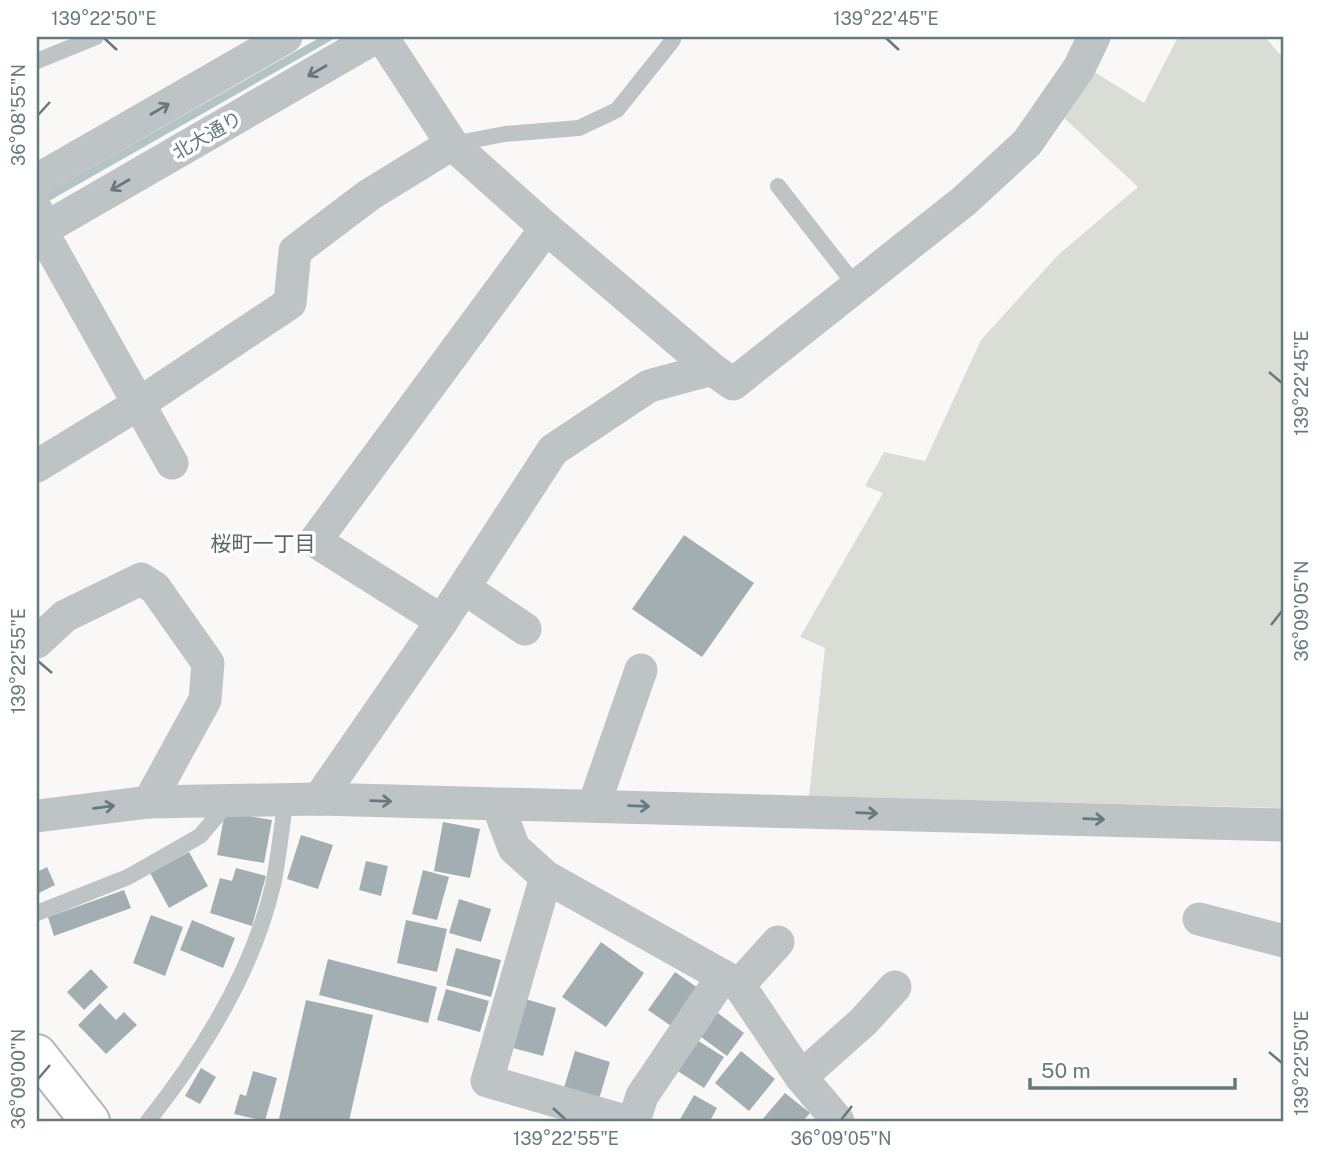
<svg xmlns="http://www.w3.org/2000/svg" width="1321" height="1158" font-family="'Public Sans','Noto Sans JP',sans-serif">
<rect width="100%" height="100%" fill="#f9f8f7"/>
<!-- green -->
<polygon fill="#daddd6" points="1178,37 1265,37 1284,59 1284,808 809,796 825,648 800,637 883,493 865,486 884,452 925,461 981,340 1058,255 1138,187 1062,116 1093,71 1144,103"/>
<g fill="none" stroke-linecap="round" stroke-linejoin="round">
<!-- stream -->
<polyline stroke="#b4c3c4" stroke-width="8" points="39,202 329,37"/>
</g>
<!-- building -->
<g fill="#a3aeb2">
<polygon points="684,535 754,583 702,657 632,609"/>
<polygon points="225,812 272,820 264,863 217,855"/>
<polygon points="443,822 480,829 470,878 434,871"/>
<polygon points="301,835 333,845 318,889 287,879"/>
<polygon points="189,852 208,886 169,908 150,873"/>
<polygon points="366,861 388,866 381,896 359,890"/>
<polygon points="47,867 55,885 37,894 37,872"/>
<polygon points="236,868 266,876 252,926 210,913 220,878 232,881"/>
<polygon points="423,870 449,877 437,920 412,914"/>
<polygon points="124,890 131,908 54,936 48,917"/>
<polygon points="459,899 491,909 481,942 449,933"/>
<polygon points="151,915 183,927 165,976 133,963"/>
<polygon points="192,920 235,938 223,968 180,950"/>
<polygon points="406,920 447,929 437,972 397,963"/>
<polygon points="601,942 644,973 606,1027 562,997"/>
<polygon points="456,948 501,960 491,997 446,985"/>
<polygon points="328,959 437,987 428,1023 319,995"/>
<polygon points="91,969 108,987 84,1010 67,992"/>
<polygon points="675,972 698,988 671,1026 648,1010"/>
<polygon points="446,989 489,1001 480,1032 437,1020"/>
<polygon points="515,996 556,1008 543,1056 513,1048"/>
<polygon points="306,1000 373,1015 349,1121 290,1121 279,1119"/>
<polygon points="100,1003 116,1020 124,1012 137,1025 106,1054 78,1025"/>
<polygon points="714,1010 744,1033 727,1056 697,1034"/>
<polygon points="692,1037 724,1057 704,1088 673,1068"/>
<polygon points="575,1051 610,1062 596,1109 561,1098"/>
<polygon points="741,1051 775,1079 749,1111 715,1083"/>
<polygon points="201,1068 216,1077 200,1104 185,1096"/>
<polygon points="253,1071 277,1078 265,1121 234,1114 240,1094 246,1096"/>
<polygon points="785,1093 810,1113 803,1121 761,1121"/>
<polygon points="694,1095 717,1108 710,1121 679,1121"/>
</g>
<g fill="none" stroke-linecap="round" stroke-linejoin="round">
<defs>
<polyline id="secondary" points="37,1054 90,1121"/>
</defs>
<!-- secondary casing -->
<use href="#secondary" stroke="#b1b8bb" stroke-width="42"/>
<!-- lane -->
<g stroke="#bec4c6" stroke-width="16">
<polyline points="37,61 96,37"/>
<polyline points="452,144 505,134 579,128 617,110 673,40 671,37"/>
<polyline points="778,186 856,286"/>
<polyline points="37,913 128,877 200,836 228,803"/>
<path d="M148,1121c54,-68 105,-151 125,-236 6,-28 8,-57 13,-85"/>
</g>
<!-- street -->
<g stroke="#bec4c6" stroke-width="33">
<polyline points="382,37 452,144 546,228 712,369 733,384 964,201 1027,143 1079,68 1094,37"/>
<polyline points="37,180 286,37"/>
<polyline points="37,211 45,228 45,237 172,463"/>
<polyline points="37,233 376,37"/>
<polyline points="37,466 140,403 290,303 295,251 369,195 452,144"/>
<polyline points="464,588 525,629"/>
<polyline points="442,621 315,541 546,228"/>
<polyline points="37,642 65,616 141,579 155,588 208,663 205,700 149,802"/>
<polyline points="319,799 442,621 553,450 649,386 712,369"/>
<polyline points="594,805 641,670"/>
<polyline points="498,806 514,848 546,877 739,985 801,1077 838,1121"/>
<polyline points="37,816 149,802 319,799 1284,825"/>
<polyline points="546,877 487,1081 625,1121"/>
<polyline points="1199,919 1284,941"/>
<polyline points="739,985 778,942"/>
<polyline points="801,1077 863,1022 895,987"/>
<polyline points="634,1121 642,1096 723,976"/>
</g>
<!-- secondary -->
<use href="#secondary" stroke="#fff" stroke-width="38"/>
</g>
<!-- one-way arrows -->
<defs><path id="oneway-shaft" d="M-6 0H5M1.5-3L5.5 0L1.5 3" fill="none" stroke-width="1.6" stroke-linecap="round" stroke-linejoin="round" transform="scale(1.75)"/></defs>
<g stroke="#66797f">
<use href="#oneway-shaft" transform="translate(317 71) rotate(150)"/>
<use href="#oneway-shaft" transform="translate(160 109) rotate(-30)"/>
<use href="#oneway-shaft" transform="translate(120 185) rotate(150)"/>
<use href="#oneway-shaft" transform="translate(381 801) rotate(2)"/>
<use href="#oneway-shaft" transform="translate(639 806) rotate(2)"/>
<use href="#oneway-shaft" transform="translate(104 807) rotate(-7)"/>
<use href="#oneway-shaft" transform="translate(867 813) rotate(2)"/>
<use href="#oneway-shaft" transform="translate(1094 819) rotate(2)"/>
</g>
<!-- ticks -->
<path fill="none" stroke="#66797f" stroke-width="2.5" d="M104,38l13,12M886,38l13,12M38,115l12,-13M1269,372l13,11M1271,625l11,-14M38,661l14,12M1269,1052l13,11M38,1079l12,-14M553,1108l13,12M841,1120l11,-14"/>
<g text-anchor="middle" dominant-baseline="central" stroke-width="7" stroke-linejoin="round" paint-order="stroke">
<!-- street labels -->
<g font-size="19" fill="#66797f" stroke="#fff">
<text transform="translate(207 135) rotate(-30)">北大通り</text>
</g>
<!-- neighbourhood labels -->
<g font-size="21" fill="#58666a" stroke="#fff">
<text x="263" y="543">桜町一丁目</text>
</g>
</g>
<!-- border -->
<rect width="1321" height="1158" fill="none" stroke="#ffffff" stroke-width="77"/>
<!-- scale -->
<path d="M1030 1078v10h205v-10" fill="none" stroke="#66797f" stroke-width="3.5"/>
<text x="1041" y="1078" font-size="21" fill="#66797f" stroke="#ffffff" stroke-width="5" paint-order="stroke">50 m</text>
<rect x="38" y="38" width="1244" height="1082" fill="none" stroke="#66797f" stroke-width="2.5"/>
<g font-size="18" text-anchor="middle" fill="#66797f">
<text x="104" y="25">139°22'50"E</text>
<text x="886" y="25">139°22'45"E</text>
<text transform="translate(19 115) rotate(-90)" y="6">36°08'55"N</text>
<text transform="translate(1302 383) rotate(-90)" y="6">139°22'45"E</text>
<text transform="translate(1302 611) rotate(-90)" y="6">36°09'05"N</text>
<text transform="translate(19 661) rotate(-90)" y="6">139°22'55"E</text>
<text transform="translate(1302 1063) rotate(-90)" y="6">139°22'50"E</text>
<text transform="translate(19 1079) rotate(-90)" y="6">36°09'00"N</text>
<text x="566" y="1145">139°22'55"E</text>
<text x="841" y="1145">36°09'05"N</text>
</g>
</svg>
